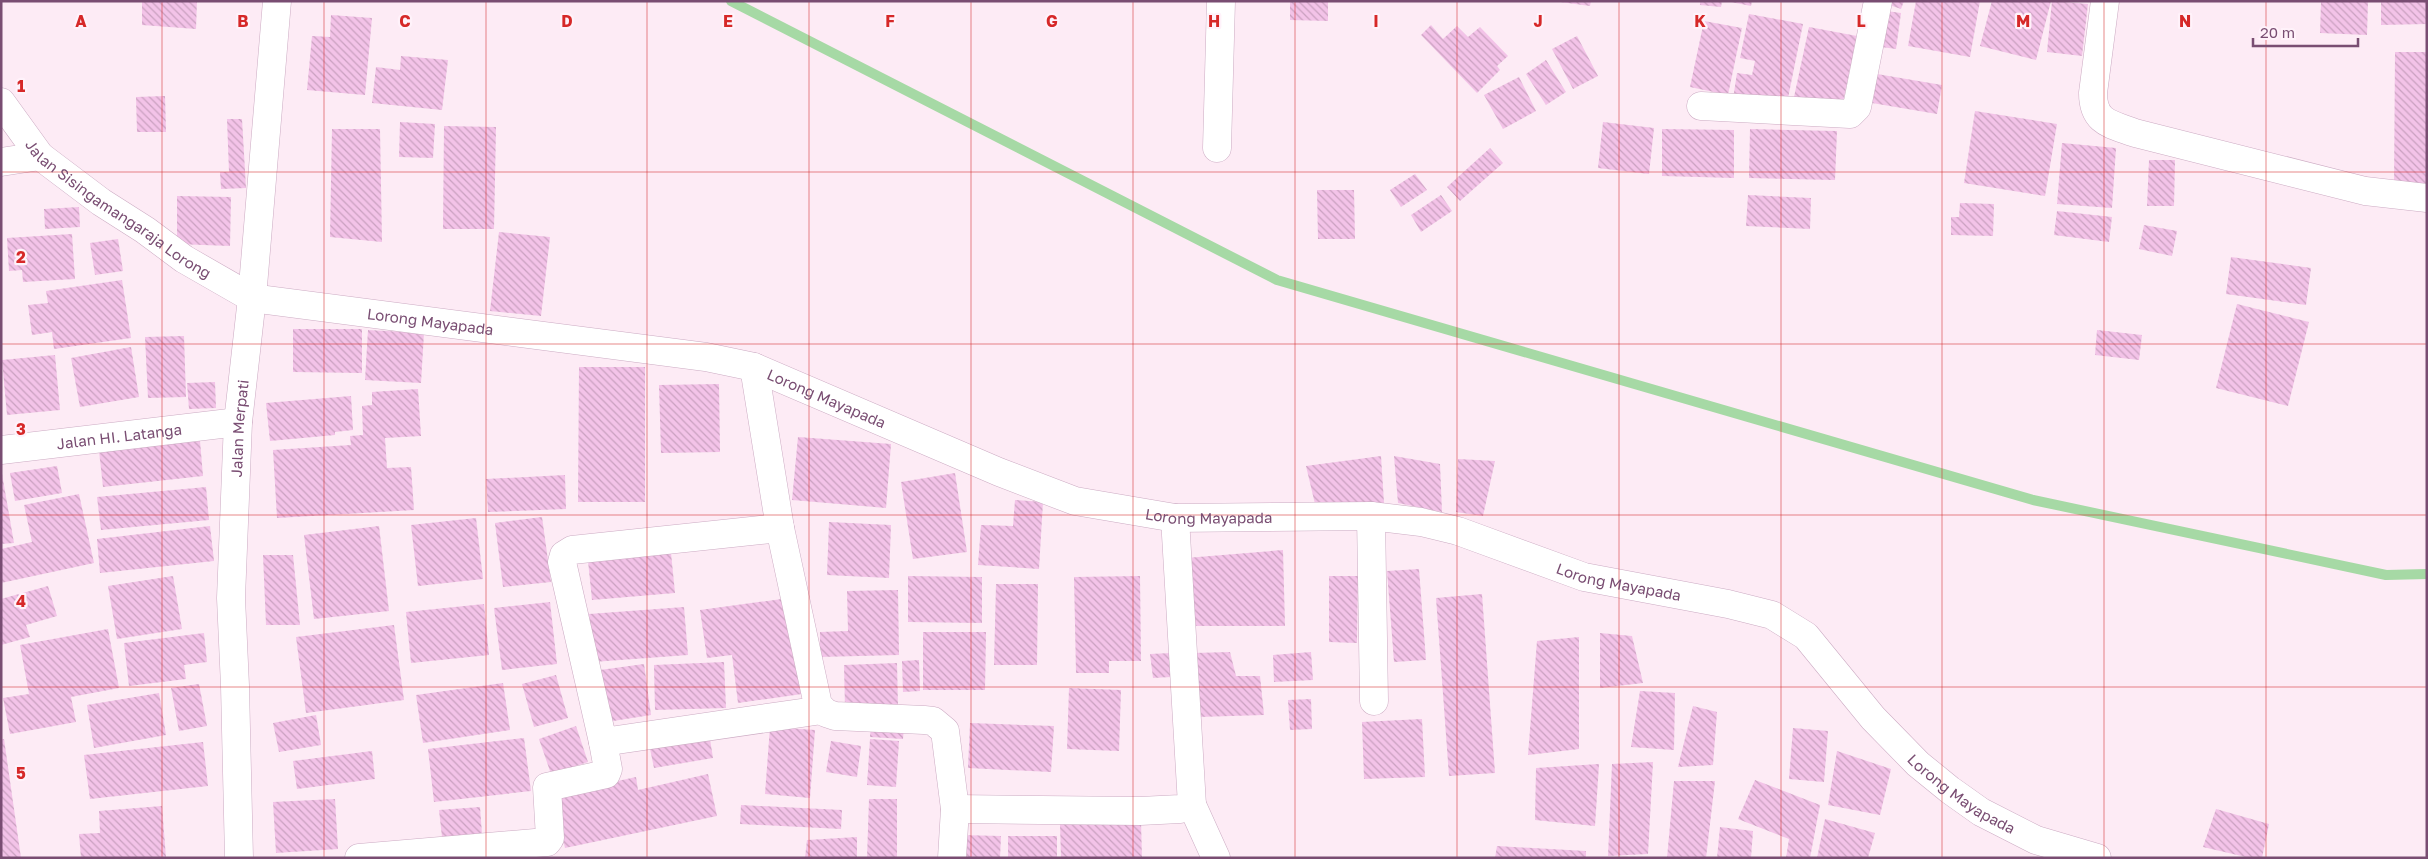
<svg xmlns="http://www.w3.org/2000/svg" width="2428" height="859" font-family="'Golos Text',sans-serif">
<defs>
<pattern id="building-back-hatch" width="6" height="6" patternUnits="userSpaceOnUse" patternTransform="scale(1.25)"><rect width="6" height="6" fill="#f3c3e8"/><path d="M-1 5l2 2M0 0l6 6M5-1l2 2" fill="none" stroke="#caa1c0"/></pattern>
</defs>
<rect width="100%" height="100%" fill="#fdebf5"/>
<g fill="none" stroke-linecap="round" stroke-linejoin="round">
<!-- stream -->
<polyline stroke="#a6d9a5" stroke-width="10" points="731,1 1277,280 2033,500 2386,575 2427,574"/>
</g>
<!-- building -->
<g fill="url(#building-back-hatch)">
<polygon points="142,1 197,1 196,29 142,25"/>
<polygon points="1290,1 1328,1 1328,21 1290,20"/>
<polygon points="1553,1 1591,1 1590,6"/>
<polygon points="1700,1 1722,1 1721,7 1700,5"/>
<polygon points="1726,1 1752,1 1751,6"/>
<polygon points="1878,1 1904,1 1901,9"/>
<polygon points="1916,1 1980,1 1970,57 1908,46"/>
<polygon points="1992,1 2051,1 2036,60 1980,46"/>
<polygon points="2052,1 2088,4 2082,56 2047,52"/>
<polygon points="2321,1 2368,1 2367,35 2320,33"/>
<polygon points="2381,1 2427,1 2427,24 2381,25"/>
<polygon points="1879,10 1901,13 1896,49 1874,46"/>
<polygon points="1749,14 1803,24 1786,108 1733,99 1737,73 1752,75 1755,61 1740,58"/>
<polygon points="331,15 372,18 365,95 307,90 312,36 330,37"/>
<polygon points="1704,21 1742,28 1728,95 1690,87"/>
<polygon points="1431,25 1443,39 1457,26 1468,37 1480,27 1508,56 1497,66 1500,70 1477,93 1421,35"/>
<polygon points="1809,27 1857,36 1842,107 1794,97"/>
<polygon points="1577,36 1598,76 1573,89 1552,49"/>
<polygon points="2395,52 2427,52 2427,189 2394,189"/>
<polygon points="401,56 448,60 442,110 372,103 376,67 400,70"/>
<polygon points="1546,60 1566,92 1546,105 1526,74"/>
<polygon points="1877,74 1942,85 1937,114 1872,103"/>
<polygon points="1519,77 1536,111 1503,129 1484,95"/>
<polygon points="165,96 166,132 137,132 136,97"/>
<polygon points="1975,111 2057,124 2045,196 1964,183"/>
<polygon points="227,119 242,119 246,188 221,189 220,172 229,172"/>
<polygon points="400,122 435,124 433,158 399,157"/>
<polygon points="1603,122 1654,128 1649,174 1598,168"/>
<polygon points="444,126 496,127 494,229 443,229"/>
<polygon points="332,129 380,129 382,242 330,237"/>
<polygon points="1662,129 1734,130 1734,178 1662,176"/>
<polygon points="1750,129 1837,131 1835,180 1749,178"/>
<polygon points="2062,143 2116,148 2112,208 2057,204"/>
<polygon points="1490,148 1503,163 1460,201 1447,187"/>
<polygon points="2149,160 2175,160 2174,206 2147,206"/>
<polygon points="1415,174 1427,190 1401,207 1390,190"/>
<polygon points="1317,190 1354,190 1355,239 1318,239"/>
<polygon points="1441,195 1452,211 1421,232 1411,215"/>
<polygon points="1748,195 1811,198 1810,229 1746,226"/>
<polygon points="177,196 231,197 230,246 177,244"/>
<polygon points="1960,203 1994,204 1993,236 1951,235 1951,217 1959,217"/>
<polygon points="79,207 80,227 45,229 44,209"/>
<polygon points="2057,211 2112,217 2109,242 2054,235"/>
<polygon points="2144,225 2177,231 2172,256 2139,249"/>
<polygon points="499,232 550,237 541,316 490,311"/>
<polygon points="72,234 75,279 23,282 22,270 9,271 7,238"/>
<polygon points="118,239 123,271 95,275 90,243"/>
<polygon points="2231,257 2311,268 2306,305 2226,294"/>
<polygon points="122,280 131,338 54,349 52,332 32,335 28,305 48,303 46,291"/>
<polygon points="2237,304 2309,322 2288,406 2216,388"/>
<polygon points="293,329 362,329 362,373 293,372"/>
<polygon points="368,330 424,333 421,383 365,380"/>
<polygon points="2097,330 2142,335 2139,360 2095,355"/>
<polygon points="184,336 186,397 148,398 145,337"/>
<polygon points="131,347 139,397 80,407 71,358"/>
<polygon points="55,355 60,410 7,415 2,360"/>
<polygon points="579,367 645,367 645,502 578,502"/>
<polygon points="215,382 216,408 189,409 187,383"/>
<polygon points="719,384 720,452 661,453 659,385"/>
<polygon points="418,389 421,436 385,438 387,468 411,467 414,510 277,518 273,450 351,445 350,436 363,435 362,406 372,405 372,392"/>
<polygon points="351,396 353,430 335,432 335,435 270,441 266,403"/>
<polygon points="798,437 891,444 886,508 792,500"/>
<polygon points="200,441 203,476 103,487 99,451"/>
<polygon points="1381,456 1384,503 1315,504 1306,466"/>
<polygon points="1394,456 1440,464 1442,512 1398,503"/>
<polygon points="1458,459 1495,461 1483,516 1456,512"/>
<polygon points="57,466 62,493 15,501 10,473"/>
<polygon points="1,468 14,543 1,544"/>
<polygon points="955,473 967,552 913,559 901,482"/>
<polygon points="565,475 566,509 488,512 486,479"/>
<polygon points="206,487 209,520 101,530 97,497"/>
<polygon points="79,494 94,563 1,583 1,549 32,542 24,505"/>
<polygon points="1015,500 1043,502 1039,569 978,565 981,525 1013,526"/>
<polygon points="542,517 551,582 503,587 495,523"/>
<polygon points="476,518 483,579 418,586 411,525"/>
<polygon points="829,522 891,525 889,578 827,575"/>
<polygon points="210,526 214,561 100,573 97,539"/>
<polygon points="379,526 389,611 314,619 304,535"/>
<polygon points="1283,550 1285,626 1190,626 1186,558"/>
<polygon points="671,553 675,593 592,600 588,561"/>
<polygon points="263,555 293,555 300,625 266,625"/>
<polygon points="1419,569 1426,660 1394,662 1387,571"/>
<polygon points="173,576 182,629 117,639 108,586"/>
<polygon points="908,576 982,577 982,623 908,622"/>
<polygon points="1140,576 1141,661 1109,661 1109,673 1076,673 1074,577"/>
<polygon points="1329,576 1358,576 1357,643 1329,642"/>
<polygon points="996,584 1038,584 1037,665 994,665"/>
<polygon points="48,586 57,616 26,625 30,637 1,645 1,599"/>
<polygon points="898,590 899,655 820,657 820,632 848,631 847,591"/>
<polygon points="1482,594 1495,773 1449,776 1436,598"/>
<polygon points="789,598 802,694 738,703 732,655 707,658 700,610"/>
<polygon points="550,602 557,664 502,670 494,608"/>
<polygon points="484,604 489,655 411,663 406,612"/>
<polygon points="684,607 688,655 593,662 589,614"/>
<polygon points="394,625 404,700 306,713 296,637"/>
<polygon points="108,629 119,688 71,697 76,722 10,734 3,698 29,694 20,645"/>
<polygon points="923,632 986,632 985,690 923,690"/>
<polygon points="204,633 207,662 184,665 186,679 129,686 124,643"/>
<polygon points="1600,633 1632,636 1643,683 1600,688"/>
<polygon points="1579,637 1579,749 1528,755 1537,641"/>
<polygon points="1230,652 1236,676 1260,676 1264,715 1199,717 1194,653"/>
<polygon points="1311,652 1313,680 1274,682 1273,655"/>
<polygon points="1171,653 1171,677 1153,678 1150,654"/>
<polygon points="919,660 920,691 903,692 902,661"/>
<polygon points="724,662 726,708 655,710 654,665"/>
<polygon points="897,663 898,707 845,708 844,665"/>
<polygon points="644,664 651,715 607,722 600,670"/>
<polygon points="556,675 568,718 534,727 522,684"/>
<polygon points="503,683 510,730 423,743 416,695"/>
<polygon points="199,684 207,726 179,731 171,688"/>
<polygon points="1069,688 1121,690 1119,751 1067,749"/>
<polygon points="1640,691 1675,693 1674,750 1631,747"/>
<polygon points="159,693 166,735 94,748 87,705"/>
<polygon points="1311,699 1312,729 1290,730 1288,700"/>
<polygon points="1693,706 1717,712 1713,765 1678,767"/>
<polygon points="316,715 321,745 279,752 273,723"/>
<polygon points="1422,719 1425,777 1364,779 1362,722"/>
<polygon points="970,723 1054,726 1051,772 968,768"/>
<polygon points="871,725 904,727 903,739 870,737"/>
<polygon points="576,726 588,762 551,774 539,739"/>
<polygon points="770,727 815,730 810,798 765,794"/>
<polygon points="1793,728 1828,731 1824,782 1789,779"/>
<polygon points="709,733 713,758 654,768 649,744"/>
<polygon points="524,738 531,791 434,802 428,749"/>
<polygon points="1,739 4,739 21,858 1,858"/>
<polygon points="870,739 899,741 896,787 867,785"/>
<polygon points="831,741 861,746 857,777 826,772"/>
<polygon points="203,742 208,786 90,799 84,755"/>
<polygon points="372,751 375,779 297,789 293,761"/>
<polygon points="1837,751 1891,769 1880,815 1828,805"/>
<polygon points="1653,762 1648,854 1608,856 1612,764"/>
<polygon points="1599,764 1595,826 1535,820 1536,768"/>
<polygon points="708,774 717,816 565,848 553,795 636,777 638,790"/>
<polygon points="1755,780 1820,805 1810,858 1786,858 1789,839 1738,819"/>
<polygon points="1674,781 1715,781 1706,858 1667,858"/>
<polygon points="335,799 338,849 276,853 273,802"/>
<polygon points="869,799 897,799 897,858 867,858"/>
<polygon points="741,805 842,810 841,829 740,824"/>
<polygon points="162,806 166,858 81,858 79,834 100,833 99,811"/>
<polygon points="480,807 482,834 442,837 439,810"/>
<polygon points="2216,809 2269,824 2262,858 2250,858 2203,847"/>
<polygon points="1825,819 1875,833 1868,858 1817,858"/>
<polygon points="1141,822 1142,858 1061,858 1060,824"/>
<polygon points="1720,827 1753,831 1751,858 1717,858"/>
<polygon points="960,835 1001,836 1000,858 960,858"/>
<rect x="1008" y="836" width="49" height="22"/>
<polygon points="857,837 857,858 805,858 807,840"/>
<polygon points="1497,846 1586,851 1586,858 1495,858"/>
</g>
<g fill="none" stroke-linecap="round" stroke-linejoin="round">
<defs>
<g id="minor">
<path d="M2105,1l-12,92c0,30 18,31 42,40l230,58 62,7"/>
<path id="s1" d="M1,102l39,54 61,46 44,28 39,29 68,39 454,59 48,10 245,105 76,29 100,17 196,-2 50,6 37,9 126,46 144,27 44,11 34,21 67,82 45,46 32,26 31,22 55,28 61,18"/>
<polyline points="1701,106 1850,114 1857,107 1878,1"/>
<polyline points="1217,148 1221,1"/>
<polyline points="1,162 40,156"/>
<polyline points="754,367 780,528 818,705 826,713 835,716 924,720 933,721 945,731 955,809 952,858"/>
<path id="s2" d="M1,450l237,-28"/>
<polyline points="1371,516 1374,701"/>
<polyline points="780,528 572,550 564,555 562,562 603,742 822,710"/>
<polyline points="1192,805 1216,858"/>
<polyline points="955,809 1140,811 1180,809 1192,805 1175,518"/>
<path id="s3" d="M239,858l-4,-172 -4,-88 7,-176 14,-124 25,-297"/>
<polyline points="359,858 547,842 550,838 547,787 606,774 608,769 603,742"/>
</g>
</defs>
<!-- minor casing -->
<use href="#minor" stroke="#ccabc3" stroke-width="29"/>
<!-- minor -->
<use href="#minor" stroke="#fff" stroke-width="28"/>
</g>
<!-- grid -->
<path fill="none" stroke="#d62828" stroke-width="1" stroke-opacity="0.55" d="M162,1v857M324,1v857M486,1v857M647,1v857M809,1v857M971,1v857M1133,1v857M1295,1v857M1457,1v857M1619,1v857M1781,1v857M1942,1v857M2104,1v857M2266,1v857M1,172h2426M1,344h2426M1,515h2426M1,687h2426"/>
<g text-anchor="middle" dominant-baseline="central" stroke-width="4.5" stroke-linejoin="round" paint-order="stroke">
<!-- street labels -->
<g font-size="15" fill="#794d72" stroke="#fff2fa">
<text stroke="none"><textPath href="#s1" startOffset="161">Jalan Sisingamangaraja Lorong</textPath></text>
<text stroke="none"><textPath href="#s1" startOffset="502">Lorong Mayapada</textPath></text>
<text stroke="none"><textPath href="#s1" startOffset="908">Lorong Mayapada</textPath></text>
<text stroke="none"><textPath href="#s3" startOffset="430">Jalan Merpati</textPath></text>
<text stroke="none"><textPath href="#s2" startOffset="119">Jalan HI. Latanga</textPath></text>
<text stroke="none"><textPath href="#s1" startOffset="1312">Lorong Mayapada</textPath></text>
<text stroke="none"><textPath href="#s1" startOffset="1732">Lorong Mayapada</textPath></text>
<text stroke="none"><textPath href="#s1" startOffset="2152">Lorong Mayapada</textPath></text>
</g>
</g>
<g font-size="16" text-anchor="middle" font-weight="bold" fill="#d62828" stroke="#fff2fa" stroke-width="4.5" stroke-linejoin="round" paint-order="stroke">
<text x="81" y="27">A</text>
<text x="243" y="27">B</text>
<text x="405" y="27">C</text>
<text x="567" y="27">D</text>
<text x="728" y="27">E</text>
<text x="890" y="27">F</text>
<text x="1052" y="27">G</text>
<text x="1214" y="27">H</text>
<text x="1376" y="27">I</text>
<text x="1538" y="27">J</text>
<text x="1700" y="27">K</text>
<text x="1861" y="27">L</text>
<text x="2023" y="27">M</text>
<text x="2185" y="27">N</text>
<text x="21" y="92">1</text>
<text x="21" y="263">2</text>
<text x="21" y="435">3</text>
<text x="21" y="607">4</text>
<text x="21" y="779">5</text>
</g>
<!-- border -->
<rect width="2428" height="859" fill="none" stroke="#794d72" stroke-width="5"/>
<!-- scale -->
<path d="M2253 38v8h105v-8" fill="none" stroke="#794d72" stroke-width="2.5"/>
<text x="2260" y="38" font-size="15" fill="#794d72" stroke="#fff2fa" stroke-width="4" paint-order="stroke">20 m</text>
</svg>
